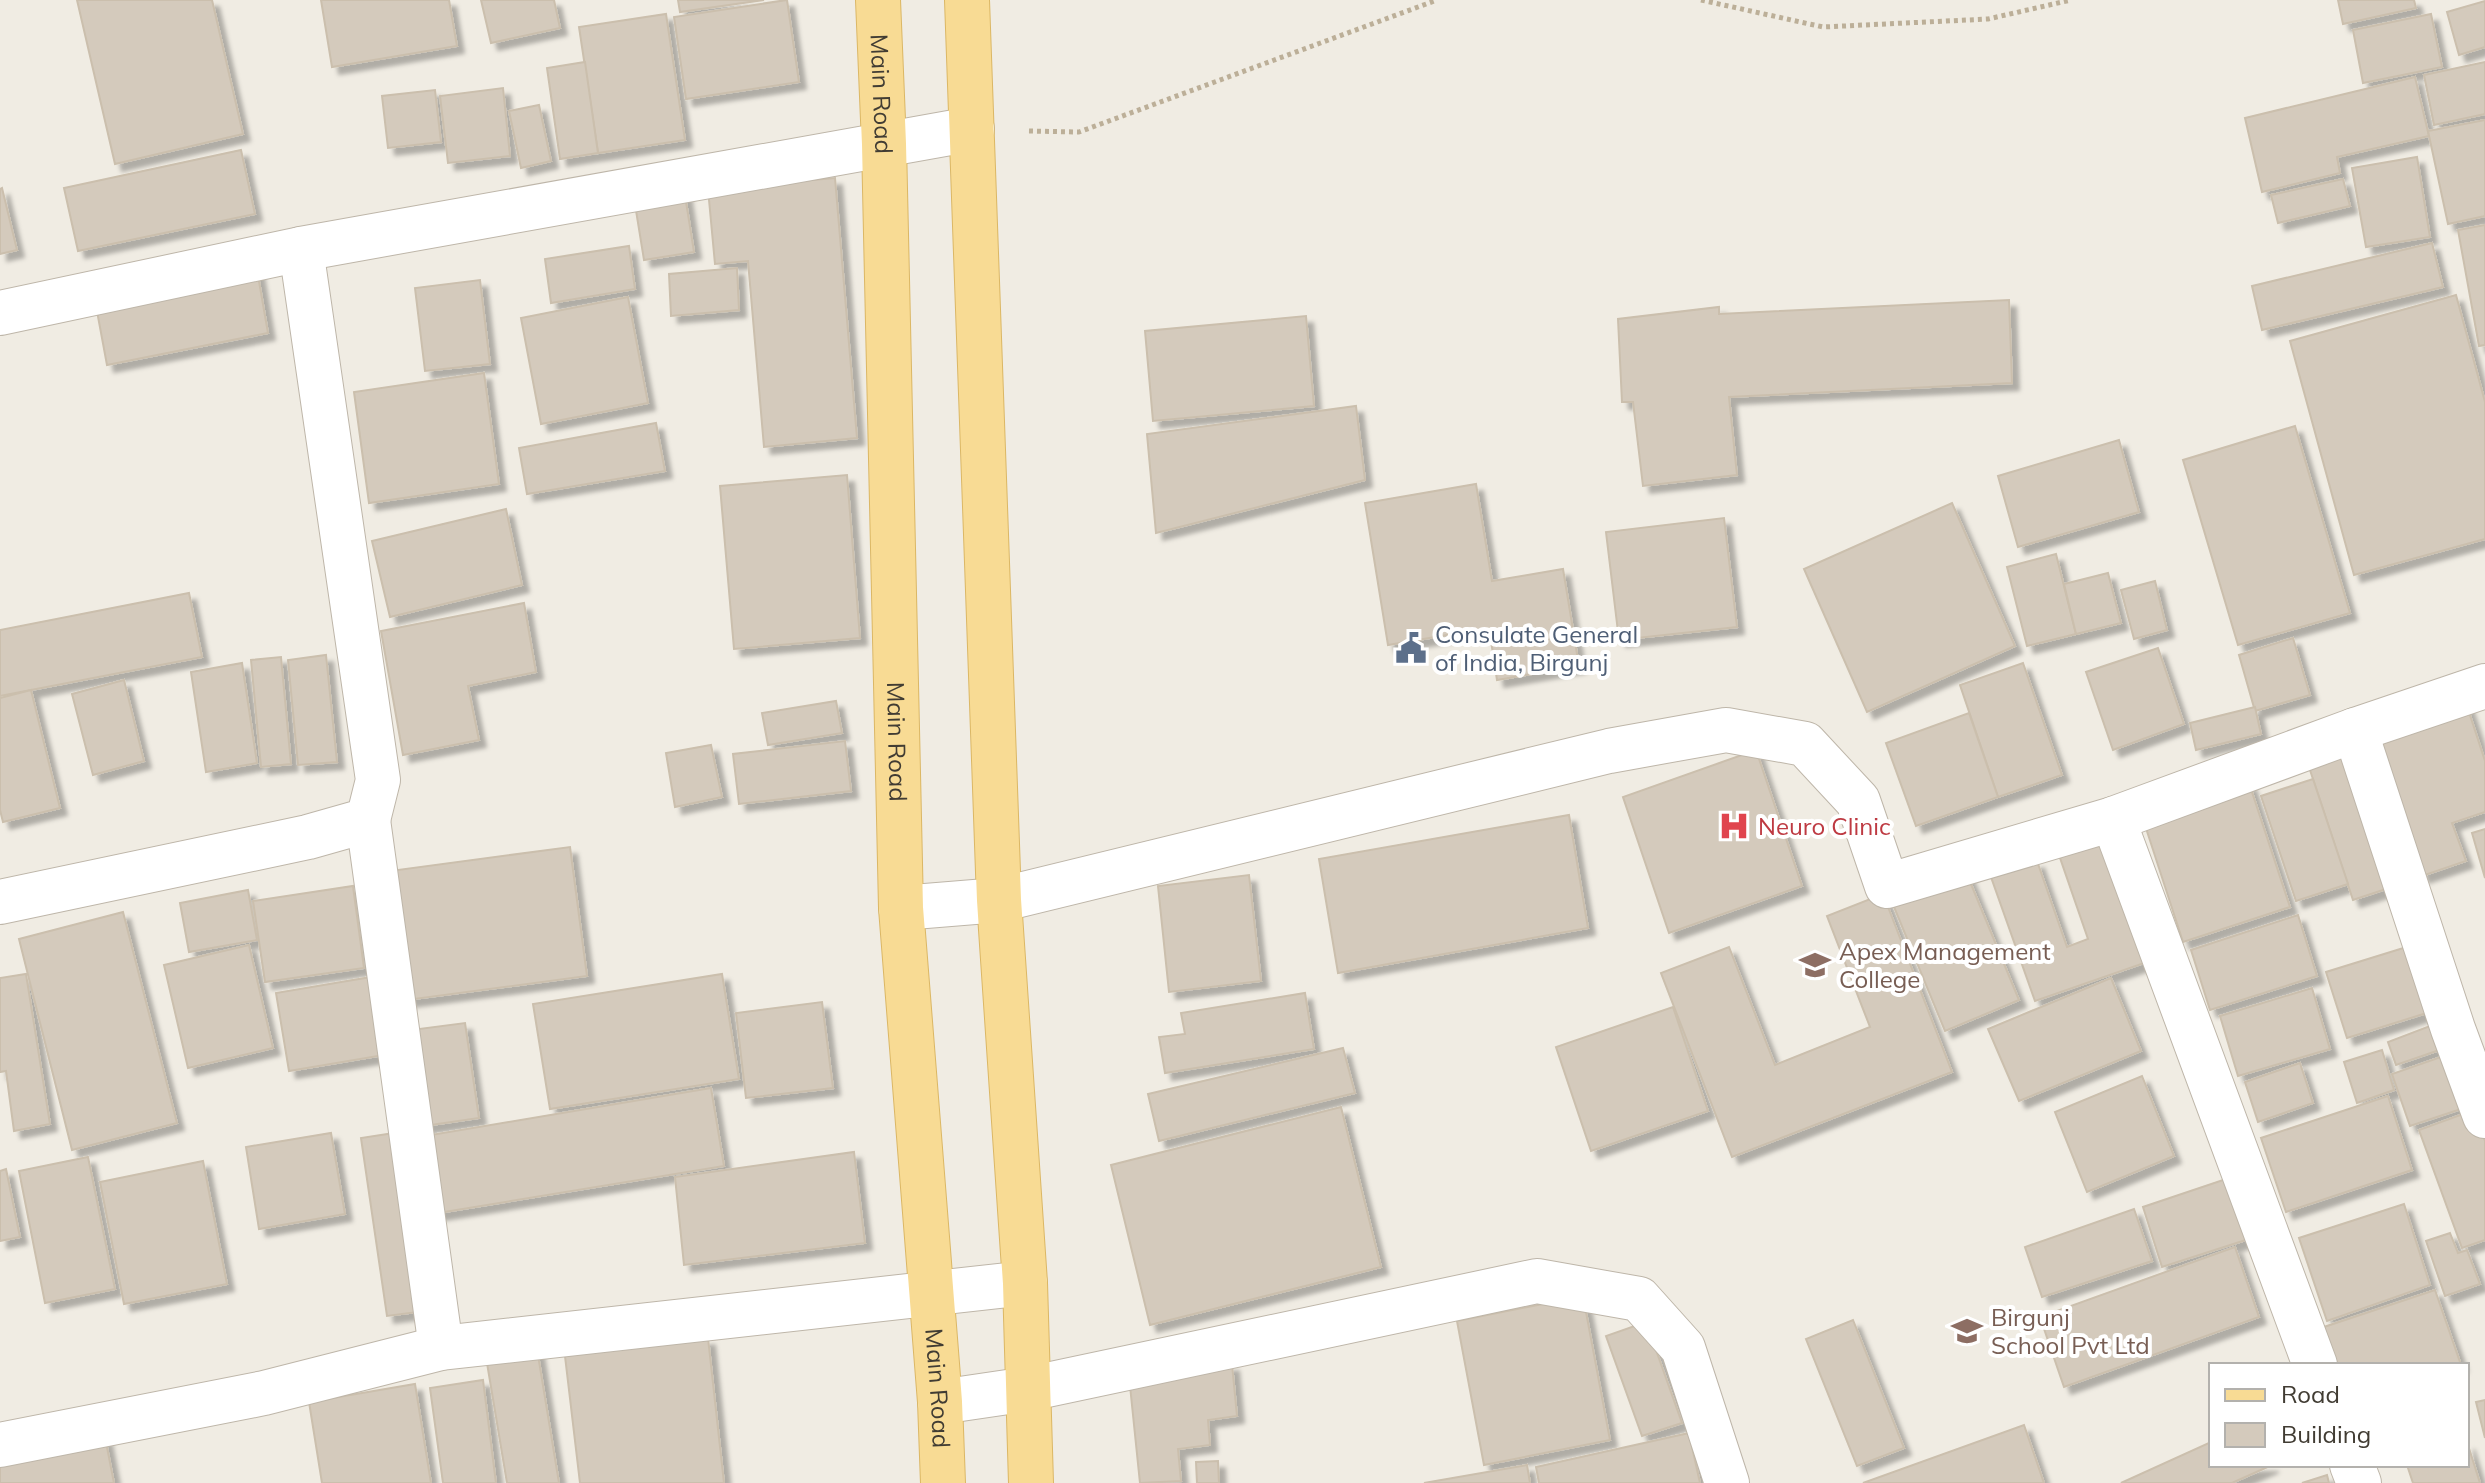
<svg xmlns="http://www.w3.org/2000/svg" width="2485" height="1483" font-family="Mulish,sans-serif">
<defs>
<filter id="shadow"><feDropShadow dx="7" dy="7" stdDeviation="2" flood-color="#0004"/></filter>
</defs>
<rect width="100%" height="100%" fill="#f0ece3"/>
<!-- building -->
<g fill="#d4cabc" stroke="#cbbfad" stroke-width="2" filter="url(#shadow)">
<polygon points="77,0 212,0 243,134 115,164"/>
<polygon points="321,0 449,0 457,46 332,67"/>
<polygon points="481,0 554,0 560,28 491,43"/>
<polygon points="678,0 764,0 680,12"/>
<polygon points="787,0 799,82 686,99 674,17"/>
<polygon points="2338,0 2414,0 2416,8 2343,24"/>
<polygon points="2485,1 2485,47 2459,55 2447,12"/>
<polygon points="666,14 685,140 598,153 579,27"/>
<polygon points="2431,14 2442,67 2363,83 2353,30"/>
<polygon points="585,62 598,153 560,159 547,68"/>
<polygon points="2485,62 2485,114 2434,125 2424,75"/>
<polygon points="2415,77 2429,136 2337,157 2340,173 2262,192 2245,118"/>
<polygon points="503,88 510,156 448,163 440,96"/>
<polygon points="435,90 441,142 388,148 382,96"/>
<polygon points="539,105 551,161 521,168 509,111"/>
<polygon points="2485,120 2485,216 2448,224 2428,131"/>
<polygon points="241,150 255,214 78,251 64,188"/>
<polygon points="2417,157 2430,237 2366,247 2352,168"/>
<polygon points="835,178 857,438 764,447 748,261 715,264 708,189"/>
<polygon points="2343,179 2350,206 2278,223 2271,195"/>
<polygon points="2,188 17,250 0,254 0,189"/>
<polygon points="684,189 694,252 644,260 634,198"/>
<polygon points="2485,225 2485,345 2479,346 2458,230"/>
<polygon points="2432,243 2443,287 2262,330 2252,286"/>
<polygon points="629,246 635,289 551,303 545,259"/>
<polygon points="256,264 268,333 107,365 94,295"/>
<polygon points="737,268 739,310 671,316 669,274"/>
<polygon points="480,280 490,364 425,371 415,288"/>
<polygon points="2456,295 2485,402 2485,539 2354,575 2290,341"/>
<polygon points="628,297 648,403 541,424 521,318"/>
<polygon points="2009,300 2012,383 1729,397 1737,475 1643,486 1633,402 1622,402 1618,319 1719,307 1719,314"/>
<polygon points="1306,316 1314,406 1153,421 1145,331"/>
<polygon points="484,373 499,484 369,503 354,392"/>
<polygon points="1356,406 1365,480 1156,533 1147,434"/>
<polygon points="656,423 665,471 527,494 519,448"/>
<polygon points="2295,426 2350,613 2238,645 2183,460"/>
<polygon points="2119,440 2139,512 2018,547 1998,476"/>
<polygon points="847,475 860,638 734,649 720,486"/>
<polygon points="1476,484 1492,581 1563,569 1579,666 1497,680 1489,628 1388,645 1365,503"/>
<polygon points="1952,503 2015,646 1867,712 1804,569"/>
<polygon points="506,509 522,585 390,617 372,541"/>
<polygon points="1724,518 1737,627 1619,640 1606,532"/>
<polygon points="2056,554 2076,634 2027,646 2007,567"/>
<polygon points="2108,573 2121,623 2076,634 2064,584"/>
<polygon points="2155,581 2167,630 2134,639 2121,590"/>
<polygon points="189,593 202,657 0,696 0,630"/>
<polygon points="524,603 536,672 468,686 479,740 403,755 381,631"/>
<polygon points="2293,638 2310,695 2255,711 2239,655"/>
<polygon points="2158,648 2184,724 2113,750 2086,672"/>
<polygon points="326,655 337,762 298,765 288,660"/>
<polygon points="281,657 291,764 261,767 251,660"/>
<polygon points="242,663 257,763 206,772 191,672"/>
<polygon points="2023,663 2062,775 1998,797 1960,685"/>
<polygon points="124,680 144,761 93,775 72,694"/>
<polygon points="31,690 60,808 3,822 0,810 0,698"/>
<polygon points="2465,700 2485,761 2485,812 2452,823 2466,861 2422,876 2375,730"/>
<polygon points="836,701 842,733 768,745 762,713"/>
<polygon points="2255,707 2261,734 2196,750 2190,723"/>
<polygon points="1969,713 1998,797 1916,826 1886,743"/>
<polygon points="845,741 851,791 739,804 733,754"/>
<polygon points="711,745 722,797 675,807 666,753"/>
<polygon points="1756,750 1802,886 1669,933 1623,797"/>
<polygon points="2353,751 2398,885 2353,900 2308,764"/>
<polygon points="2313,779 2348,884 2296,901 2261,796"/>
<polygon points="2249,783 2290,907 2183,942 2143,819"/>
<polygon points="1569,815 1588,928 1338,973 1319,859"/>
<polygon points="2485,829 2485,878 2472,833"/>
<polygon points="2110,834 2153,960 2035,1001 1991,877 2037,861 2067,947 2088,939 2058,852"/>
<polygon points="570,847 587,976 407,1000 390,871"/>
<polygon points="1966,872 2019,1000 1945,1031 1892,902"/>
<polygon points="1249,875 1261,981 1169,992 1158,886"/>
<polygon points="353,886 364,968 265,982 253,901"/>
<polygon points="248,890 257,940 189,952 180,903"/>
<polygon points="1883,894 1952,1072 1732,1157 1661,973 1729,947 1775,1065 1870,1027 1827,916"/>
<polygon points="123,912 177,1123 72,1150 19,939"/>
<polygon points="2298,915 2317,976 2210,1010 2191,950"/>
<polygon points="249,945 273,1048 188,1068 164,965"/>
<polygon points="2413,945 2433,1011 2347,1038 2326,972"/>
<polygon points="26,974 50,1124 14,1131 6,1071 0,1072 0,978"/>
<polygon points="722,974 739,1079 550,1109 533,1004"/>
<polygon points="371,977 384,1055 289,1071 276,993"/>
<polygon points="2111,978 2141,1051 2019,1101 1988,1029"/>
<polygon points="2312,988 2330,1049 2238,1076 2220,1016"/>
<polygon points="1305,993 1314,1049 1165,1073 1159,1037 1185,1034 1181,1013"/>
<polygon points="822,1002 833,1088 746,1098 736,1013"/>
<polygon points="1673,1007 1708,1111 1591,1151 1556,1047"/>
<polygon points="2443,1021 2451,1046 2396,1065 2388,1042"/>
<polygon points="465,1023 479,1118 424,1126 411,1030"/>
<polygon points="1343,1048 1355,1093 1159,1141 1148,1094"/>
<polygon points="2382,1050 2394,1090 2357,1103 2344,1062"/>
<polygon points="2455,1052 2473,1105 2410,1126 2392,1074"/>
<polygon points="2300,1063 2313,1103 2258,1122 2245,1082"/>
<polygon points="2142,1076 2174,1156 2087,1192 2055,1112"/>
<polygon points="711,1088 724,1166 432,1214 419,1137"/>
<polygon points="2388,1096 2412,1170 2286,1212 2261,1138"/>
<polygon points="1341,1107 1381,1267 1150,1325 1111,1165"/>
<polygon points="2474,1110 2485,1141 2485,1240 2462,1248 2419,1130"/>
<polygon points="407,1131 433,1310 387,1316 361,1138"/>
<polygon points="331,1133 345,1214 259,1229 246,1147"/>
<polygon points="854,1152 865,1243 684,1265 675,1177"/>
<polygon points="88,1157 115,1289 45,1303 19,1171"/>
<polygon points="203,1161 227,1284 124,1304 100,1182"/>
<polygon points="6,1169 20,1237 0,1241 0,1171"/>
<polygon points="2232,1177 2252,1238 2162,1267 2143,1207"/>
<polygon points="2404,1204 2430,1285 2327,1321 2299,1238"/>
<polygon points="2134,1209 2152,1261 2042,1297 2025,1247"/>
<polygon points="2450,1233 2458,1253 2467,1250 2480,1284 2445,1296 2426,1241"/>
<polygon points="2235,1247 2259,1317 2064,1387 2040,1317"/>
<polygon points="2435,1290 2461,1365 2337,1365 2324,1327"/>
<polygon points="1583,1296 1610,1440 1484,1465 1457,1321"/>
<polygon points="1853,1320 1904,1448 1857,1466 1806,1339"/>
<polygon points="1646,1322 1682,1423 1642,1436 1606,1336"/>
<polygon points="708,1338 724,1483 580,1483 565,1356"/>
<polygon points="537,1349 559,1483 507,1483 486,1357"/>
<polygon points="1232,1364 1237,1416 1208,1420 1210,1445 1178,1449 1181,1481 1140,1483 1129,1376"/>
<polygon points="483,1380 496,1483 443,1483 430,1388"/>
<polygon points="415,1384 431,1483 322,1483 309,1402"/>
<polygon points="2485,1400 2485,1438 2476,1402"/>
<polygon points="2024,1425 2044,1483 1863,1483"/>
<polygon points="1689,1433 1700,1483 1539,1483 1536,1467"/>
<polygon points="105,1437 114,1483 0,1483 0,1457"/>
<polygon points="2211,1442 2211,1465 2272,1465 2232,1483 2121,1483"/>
<polygon points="2467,1442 2480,1483 2413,1483 2407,1465 2467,1465"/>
<polygon points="1218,1461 1219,1483 1197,1483 1196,1462"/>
<polygon points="1527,1465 1530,1483 1424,1483"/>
<polygon points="2327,1475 2329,1483 2302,1483"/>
</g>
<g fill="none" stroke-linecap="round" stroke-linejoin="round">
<defs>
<g id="minor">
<polyline points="0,313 301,249 972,129"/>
<polyline points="2355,730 2453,1029 2485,1116"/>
<polyline points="2113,819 2315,1365"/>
<polyline points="368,820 441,1348"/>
<polyline points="0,902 308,837 368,820 378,780 301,249"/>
<polyline points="901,908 999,900 1609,751 1726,730 1805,744 1858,801 1887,886 2113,819 2355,730 2485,686"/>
<polyline points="940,1402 1028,1389 1537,1281 1639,1299 1683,1348 1727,1483"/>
<polyline points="0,1445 264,1393 441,1348 1025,1283"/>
<polyline points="2352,1465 2359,1483"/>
</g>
<g id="primary">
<path id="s1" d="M878,0l6,144 17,764 39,494 3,81"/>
<polyline points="967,0 999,900 1025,1283 1031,1483"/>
</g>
</defs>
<!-- minor casing -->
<use href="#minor" stroke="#beb6a9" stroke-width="46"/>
<!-- primary casing -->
<use href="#primary" stroke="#dbb765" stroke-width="46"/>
<!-- path -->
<g stroke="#bcaf98" stroke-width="5" stroke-dasharray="4 4" stroke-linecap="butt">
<polyline points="1701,0 1823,27 1988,19 2071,0"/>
<polyline points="1029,131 1079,132 1437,0"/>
</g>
<!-- minor -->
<use href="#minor" stroke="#fff" stroke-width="44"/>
<!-- primary -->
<use href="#primary" stroke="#f8db94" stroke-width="44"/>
</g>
<!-- icons -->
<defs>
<symbol id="civic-bare" viewBox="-9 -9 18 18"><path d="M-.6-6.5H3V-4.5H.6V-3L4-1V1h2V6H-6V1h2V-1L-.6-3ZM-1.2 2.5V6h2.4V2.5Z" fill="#5c6f8a" stroke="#fff" stroke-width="2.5" paint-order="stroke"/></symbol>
<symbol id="hospital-bare" viewBox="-9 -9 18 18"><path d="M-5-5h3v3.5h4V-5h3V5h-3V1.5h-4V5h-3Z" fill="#e0444e" stroke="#fff" stroke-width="2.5" paint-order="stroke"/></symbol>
<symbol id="school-bare" viewBox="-9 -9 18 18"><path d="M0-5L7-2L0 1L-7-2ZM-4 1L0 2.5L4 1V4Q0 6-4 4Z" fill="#8d6e63" stroke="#fff" stroke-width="2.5" paint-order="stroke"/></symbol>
</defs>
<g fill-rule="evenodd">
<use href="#civic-bare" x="1389" y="626" width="44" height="44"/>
<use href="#hospital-bare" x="1712" y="804" width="44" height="44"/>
<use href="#school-bare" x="1793" y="943" width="44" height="44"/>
<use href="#school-bare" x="1945" y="1309" width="44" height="44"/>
</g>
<g text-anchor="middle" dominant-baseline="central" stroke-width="8" stroke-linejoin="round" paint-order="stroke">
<!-- street labels -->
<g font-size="24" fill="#413c33" stroke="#fff">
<text stroke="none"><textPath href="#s1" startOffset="94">Main Road</textPath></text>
<text stroke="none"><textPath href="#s1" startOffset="742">Main Road</textPath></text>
<text stroke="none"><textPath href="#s1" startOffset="1390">Main Road</textPath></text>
</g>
<!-- service labels -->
<g font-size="24" fill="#4e5e75" stroke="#fff" text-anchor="start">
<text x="1435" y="634">Consulate General<tspan x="1435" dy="28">of India, Birgunj</tspan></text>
</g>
<!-- health labels -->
<g font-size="24" fill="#be3a42" stroke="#fff" text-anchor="start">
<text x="1758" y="826">Neuro Clinic</text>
</g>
<!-- education labels -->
<g font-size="24" fill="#785e54" stroke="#fff" text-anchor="start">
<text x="1839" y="951">Apex Management<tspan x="1839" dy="28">College</tspan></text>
<text x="1991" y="1317">Birgunj<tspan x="1991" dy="28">School Pvt Ltd</tspan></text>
</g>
</g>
<!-- legend -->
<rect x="2209" y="1363" width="260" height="104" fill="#ffffff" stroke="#b3b1ad" stroke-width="2"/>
<rect x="2225" y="1389" width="40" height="12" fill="#f8db94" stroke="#b3b1ad" stroke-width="2"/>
<text x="2281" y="1403" font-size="24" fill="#413c33">Road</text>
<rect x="2225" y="1423" width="40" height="24" fill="#d4cabc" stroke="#b3b1ad" stroke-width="2"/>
<text x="2281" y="1443" font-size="24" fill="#413c33">Building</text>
</svg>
